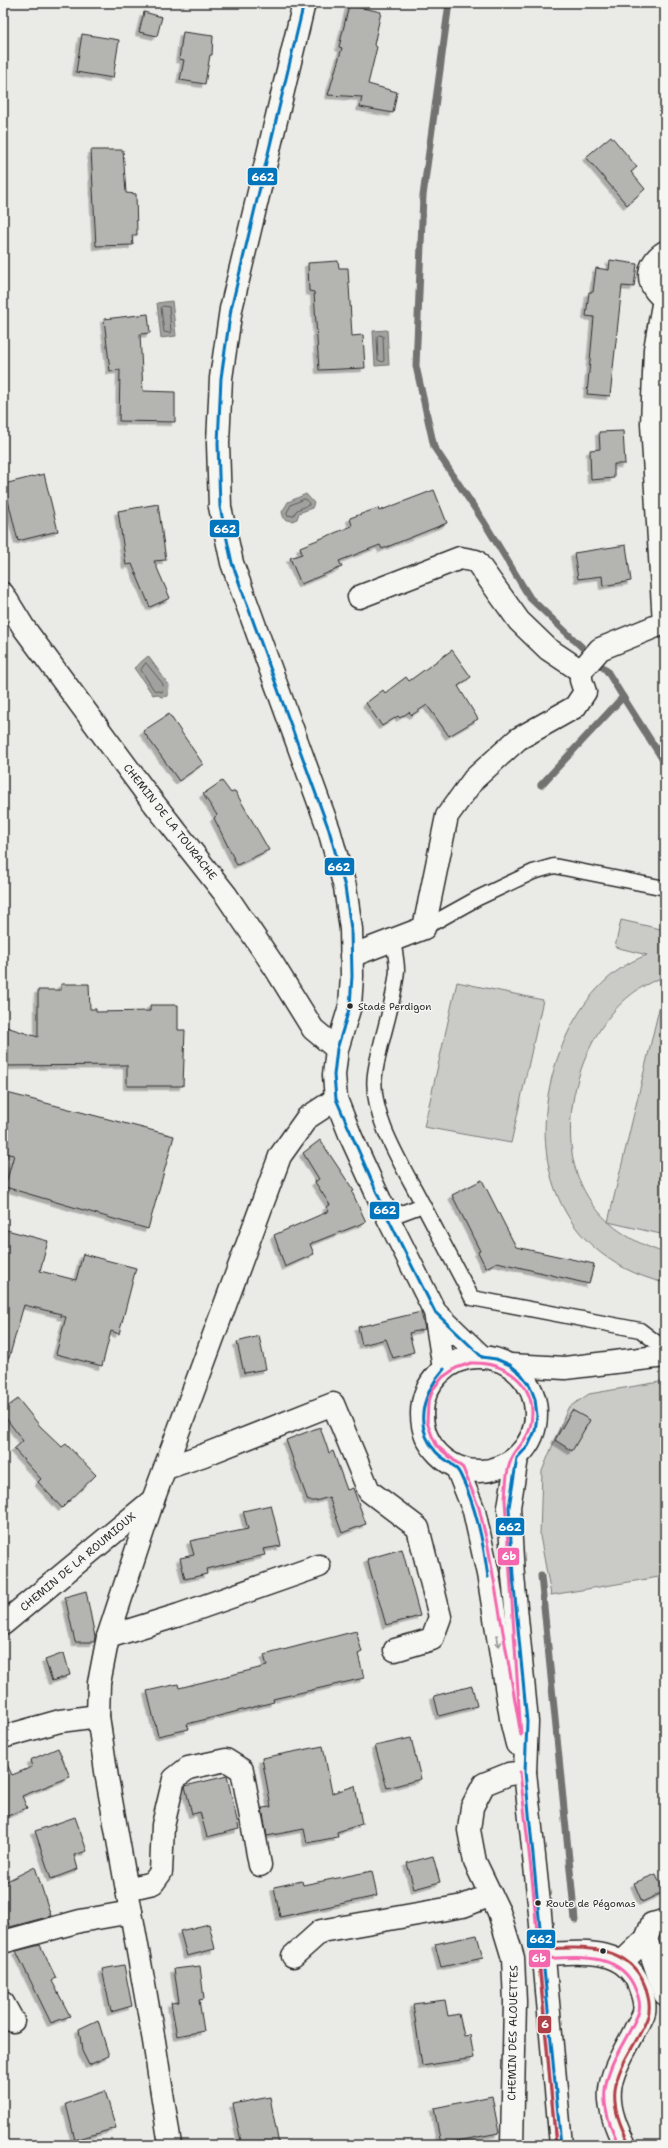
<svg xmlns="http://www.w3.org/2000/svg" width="668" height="2148" font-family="'Shantell Sans',sans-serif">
<defs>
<filter id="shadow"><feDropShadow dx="-3.5" dy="3.5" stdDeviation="0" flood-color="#0004"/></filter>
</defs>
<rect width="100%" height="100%" fill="#eaeae6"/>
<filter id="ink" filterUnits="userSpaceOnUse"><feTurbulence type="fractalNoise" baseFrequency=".025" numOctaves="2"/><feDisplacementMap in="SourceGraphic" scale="8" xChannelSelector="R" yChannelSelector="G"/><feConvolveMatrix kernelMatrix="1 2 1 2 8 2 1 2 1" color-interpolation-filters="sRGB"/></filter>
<g filter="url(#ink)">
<!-- green -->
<g fill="#cacac7" stroke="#7a7a79">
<path d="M621,920l44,10v47c-75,21 -115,140 -84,207 17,37 47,57 84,69v30c-117,-28 -144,-144 -100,-244 16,-36 43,-70 82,-84l-32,-8z"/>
<polygon points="457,982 543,1000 511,1143 424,1127"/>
<polygon points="665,984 665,1235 608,1222"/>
<polygon points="665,1381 665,1576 551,1595 540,1536 542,1471 568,1408 589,1394"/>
</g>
<!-- water -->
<g fill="#a1a19e" stroke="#727270">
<polygon points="172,301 176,336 161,338 157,303"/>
<polygon points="387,330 389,365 375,366 373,331"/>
<polygon points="306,494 314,503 312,508 299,513 297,519 292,521 284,519 282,512 288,502"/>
<polygon points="148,656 169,685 168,696 161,697 157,694 153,695 134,668"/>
</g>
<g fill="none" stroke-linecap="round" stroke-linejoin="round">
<!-- shore -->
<g stroke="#5a5a59" stroke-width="1">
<polygon points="163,306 169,307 171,331 170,333 164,332 161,308"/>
<polygon points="379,335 383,336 384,360 383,362 378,360 377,337"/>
<polygon points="305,499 308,501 309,505 297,510 293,516 287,515 287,512 291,505"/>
<polygon points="146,663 163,684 162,692 154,690 141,670"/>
</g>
<!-- stream -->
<g stroke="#727270" stroke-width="7">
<polyline points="449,3 423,196 416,366 434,447 484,522 530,598 607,671 623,697 541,785"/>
<polyline points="623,697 665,763"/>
<polyline points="541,1576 575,1920"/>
</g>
</g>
<!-- building -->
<g fill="#b4b4b1" stroke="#2b2b2b" filter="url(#shadow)">
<polygon points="349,5 381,12 374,45 377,47 368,84 397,92 393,113 360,107 362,97 328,95 342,48 339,47"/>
<polygon points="144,12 162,17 157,36 139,32"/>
<polygon points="183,32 213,36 212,55 210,55 205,84 180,80 184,60 179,59"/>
<polygon points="82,34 119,40 113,78 76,72"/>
<polygon points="611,136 637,167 631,172 645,189 627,205 586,157"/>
<polygon points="91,150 123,150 126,193 136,194 137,235 132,235 133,245 96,246"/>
<polygon points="610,260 637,264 634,287 622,286 610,396 587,394 594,317 586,316 589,292 593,292 596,268 609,270"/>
<polygon points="338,261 339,268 348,268 352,336 363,335 365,368 319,370 314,292 309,291 308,263"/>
<polygon points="148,314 150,333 140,334 143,391 175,392 175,422 119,421 120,370 110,371 104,319"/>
<polygon points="623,431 625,464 614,464 614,478 591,480 590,450 600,449 599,432"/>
<polygon points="44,474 58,531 18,541 4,484"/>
<polygon points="434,490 447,523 382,549 380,545 339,561 342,567 301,584 290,558 302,554 300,547 352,526 350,518 378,508 379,511"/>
<polygon points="158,504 166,560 154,561 170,598 150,607 132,564 126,565 118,511"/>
<polygon points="626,545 631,581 603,586 602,576 578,579 574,553"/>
<polygon points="452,650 471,677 458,686 478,719 449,736 427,705 412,715 409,712 400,718 398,716 382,726 366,703 383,690 385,693 406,677 409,681"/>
<polygon points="169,714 203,764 179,781 143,731"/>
<polygon points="222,781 231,793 235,791 269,850 237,865 214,818 217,815 203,794"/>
<polygon points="61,984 89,984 90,1009 96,1009 96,1012 150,1011 150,1005 178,1005 178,1030 185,1030 183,1086 127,1086 127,1065 3,1066 3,1026 38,1037 38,990 61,990"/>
<polygon points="3,1092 174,1136 148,1229 5,1187 14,1155 3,1153"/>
<polygon points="320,1140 354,1191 352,1192 366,1222 310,1244 314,1254 285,1267 274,1235 329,1211 326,1207 330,1205 315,1182 319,1179 303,1153"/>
<polygon points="482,1180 516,1247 594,1264 589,1284 497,1262 486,1268 478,1252 480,1251 452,1195"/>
<polygon points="3,1229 48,1241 40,1271 76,1280 83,1254 136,1268 119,1334 111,1331 102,1366 56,1354 66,1317 60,1316 61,1314 24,1305 9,1358 3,1357"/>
<polygon points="421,1312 425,1329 409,1333 414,1352 393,1358 386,1339 362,1345 358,1327"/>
<polygon points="259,1336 266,1369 244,1373 237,1342"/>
<polygon points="18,1399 40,1426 62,1447 66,1444 96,1475 62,1508 38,1482 41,1479 14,1449 23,1441 3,1414 3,1410"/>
<polygon points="572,1410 590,1420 572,1451 555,1440"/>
<polygon points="320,1427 329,1453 333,1451 347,1490 353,1488 366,1524 342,1533 329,1497 316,1501 308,1501 286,1440"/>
<polygon points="271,1505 281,1546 263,1549 265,1555 206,1569 207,1574 185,1579 180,1558 194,1555 190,1541 248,1529 243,1511"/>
<polygon points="402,1549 420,1616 386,1625 367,1559"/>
<polygon points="86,1591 95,1637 94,1642 75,1642 65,1597"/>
<polygon points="356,1631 362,1652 358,1654 364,1678 273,1699 274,1702 187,1724 189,1729 158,1736 147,1691 178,1684 179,1688 267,1666 264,1655"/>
<polygon points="64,1653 70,1675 52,1681 45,1660"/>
<polygon points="472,1686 477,1706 439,1716 434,1696"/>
<polygon points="411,1738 421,1779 387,1788 375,1746"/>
<polygon points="323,1746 332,1793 355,1786 362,1824 337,1832 338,1837 307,1843 304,1829 267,1836 262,1808 271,1807 262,1758"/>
<polygon points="58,1748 70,1777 22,1796 27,1808 3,1818 3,1756 12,1775 32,1767 30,1760"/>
<polygon points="227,1776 239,1829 207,1837 200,1812 192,1814 185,1786"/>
<polygon points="75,1817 87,1851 74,1855 78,1869 51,1879 35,1831"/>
<polygon points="433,1856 440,1882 414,1889 407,1863"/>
<polygon points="35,1867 51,1916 10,1927 3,1913 3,1883"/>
<polygon points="372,1871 377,1896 280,1917 274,1887 302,1881 303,1885"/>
<polygon points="656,1874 664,1892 642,1902 634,1883"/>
<polygon points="209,1924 215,1949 187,1956 180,1931"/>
<polygon points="477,1935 483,1958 441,1967 435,1944"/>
<polygon points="40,1945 56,1978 52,1981 70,2016 51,2023 16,1951"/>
<polygon points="124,1965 132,2006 111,2012 102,1969"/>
<polygon points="200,1966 204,1999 199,2000 204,2031 177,2036 171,2003 179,2002 174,1969"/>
<polygon points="445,2000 448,2016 459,2014 464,2036 470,2035 474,2058 422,2066 413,2004"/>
<polygon points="98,2020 109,2056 89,2065 82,2051 79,2029"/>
<polygon points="105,2091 116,2128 75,2140 66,2104"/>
<polygon points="492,2096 499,2133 441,2144 434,2108"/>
<polygon points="270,2097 279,2145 242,2145 233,2104"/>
</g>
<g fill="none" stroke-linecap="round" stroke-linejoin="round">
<defs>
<g id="lane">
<polyline points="424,928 478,898 533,872 554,866 665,888"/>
<path d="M393,939c1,10 4,21 4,31 -3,36 -17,69 -22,104 -6,42 30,95 48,131"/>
<polyline points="388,1218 423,1205 472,1298 640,1330 665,1349"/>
</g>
<g id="street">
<path d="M665,252c-20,12 -20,35 0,47"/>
<polyline points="3,594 24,628 149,797 226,895 274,966 313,1029 337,1049"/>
<polyline points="359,597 460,558 476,561 519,621 548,649 581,671"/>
<polyline points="351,956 424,928 447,816 474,779 518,739 575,707 585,692 581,680 581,671 600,649 664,623 652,424 655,349 664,299"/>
<polyline points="166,1468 204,1455 333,1404 369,1491 418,1528 440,1617 432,1639 395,1650"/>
<polyline points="3,1624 153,1500"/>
<polyline points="108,1637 179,1615 319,1566"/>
<polyline points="3,1737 60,1721 98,1716"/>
<polyline points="127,1889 153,1883 161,1872 163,1825 174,1779 188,1768 226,1760 242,1770 260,1865"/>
<polyline points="646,1939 665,1994"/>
<polyline points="3,1942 80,1921 131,1912"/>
<path d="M543,1954c35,-1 80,-9 96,31 3,8 7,18 5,27 -1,5 -5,11 -8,16 -9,20 -24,40 -26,62 -2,19 6,38 15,55"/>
<polyline points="293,1956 321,1931 463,1906 491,1895"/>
<polyline points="622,1962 646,1939 652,1924 665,1921"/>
<polyline points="3,2003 13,2021"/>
<polyline points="170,2145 154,2041 107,1778 98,1716 99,1683 108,1637 153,1500 280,1156 307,1118 336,1099"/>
<polyline points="512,2145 515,2002 513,1958 499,1912 475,1862 469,1830 472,1807 484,1784 509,1774 525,1772"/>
</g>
<g id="secondary">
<polyline points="304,3 231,309 221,378 218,443 220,507 232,563 329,830 345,887 351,929 352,976 350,1006 337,1049 334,1075 336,1099 351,1137 388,1218 435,1312 444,1369"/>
<polyline points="435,1312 482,1357"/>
<circle cx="479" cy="1414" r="57"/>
<polyline points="510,1365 565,1368 665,1356"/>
<polyline points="517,1458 509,1507 513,1576 527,1722 525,1772 539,1903 561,2145"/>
<polyline points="457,1468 474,1511 488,1574 512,1724 517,1744"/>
</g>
</defs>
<!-- lane casing -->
<use href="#lane" stroke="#2b2b2b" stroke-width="17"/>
<!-- street casing -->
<use href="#street" stroke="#2b2b2b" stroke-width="25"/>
<!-- secondary casing -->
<use href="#secondary" stroke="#2b2b2b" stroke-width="25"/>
<!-- lane -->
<use href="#lane" stroke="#f6f6f2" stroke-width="14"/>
<!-- street -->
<use href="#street" stroke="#f6f6f2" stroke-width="22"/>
<!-- secondary -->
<use href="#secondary" stroke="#f6f6f2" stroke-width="22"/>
<defs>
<g id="bus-1">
<polyline points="304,3 231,309 221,378 218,443 220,507 232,563 329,830 345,887 351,929 352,976 350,1006 337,1049 334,1075 336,1099 388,1218 435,1312 482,1357"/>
<polyline points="482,1357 496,1359 510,1365 521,1374 530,1386 535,1399 537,1416 535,1431 528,1446 517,1458 509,1507 513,1576 527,1722 525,1772 561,2145"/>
<path d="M444,1369c-20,23 -32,56 -8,83 7,8 19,11 24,22 16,32 23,67 28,103"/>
</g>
<g id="bus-2">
<path d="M471,1363c38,-1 69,24 59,65 -3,12 -11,17 -17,28 -7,12 -7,30 -8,44l16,235 -33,-189 -9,-38 -16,-40 -26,-22 -5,-10 -5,-14 1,-18 5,-15 10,-12 13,-9z"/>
<polyline points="520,1772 533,1888 556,2145"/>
<path d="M543,1959c34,-2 79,-8 93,32 3,7 5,16 2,23 -11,26 -30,48 -33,76 -2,19 6,38 14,55"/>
</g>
<path id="bus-3" d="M556,2145l-18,-191 4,-5c38,-2 87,-6 103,37 3,10 6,20 3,30 -9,26 -30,46 -33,75 -2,18 6,36 14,52"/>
</defs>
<!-- bus-1 casing -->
<use href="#bus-1" stroke="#f6f6f2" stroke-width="6"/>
<!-- bus-2 casing -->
<use href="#bus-2" stroke="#f6f6f2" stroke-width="6"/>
<!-- bus-3 casing -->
<use href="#bus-3" stroke="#f6f6f2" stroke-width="6"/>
<!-- bus-1 -->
<use href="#bus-1" stroke="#0275bc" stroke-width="3"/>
<!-- bus-2 -->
<use href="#bus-2" stroke="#f466ad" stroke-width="3"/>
<!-- bus-3 -->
<use href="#bus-3" stroke="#b13f47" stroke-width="3"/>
</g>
<!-- one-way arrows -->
<defs><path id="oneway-shaft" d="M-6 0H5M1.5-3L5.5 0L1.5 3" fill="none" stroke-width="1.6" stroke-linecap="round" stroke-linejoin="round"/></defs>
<use stroke="#90908e" href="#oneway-shaft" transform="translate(498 1641) rotate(81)"/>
</g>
<!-- markers -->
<g fill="#2b2b2b" stroke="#f6f6f2" stroke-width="1.5">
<circle cx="350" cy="1006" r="3.5"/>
<circle cx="538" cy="1903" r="3.5"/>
<circle cx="603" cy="1951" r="3.5"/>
</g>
<g text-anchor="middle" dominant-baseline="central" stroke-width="3" stroke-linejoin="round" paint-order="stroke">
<!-- bus labels -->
<g font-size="10" fill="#2b2b2b" stroke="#f6f6f2" text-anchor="start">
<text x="358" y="1006">Stade Perdigon</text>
<text x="546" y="1903">Route de Pégomas</text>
</g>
<!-- street labels -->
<g font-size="11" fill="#2b2b2b" stroke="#f6f6f2">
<text transform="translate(170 822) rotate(52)">CHEMIN DE LA TOURACHE</text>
<text transform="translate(78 1562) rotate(-40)">CHEMIN DE LA ROUMIOUX</text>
<text transform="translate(513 2033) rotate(-89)">CHEMIN DES ALOUETTES</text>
</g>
</g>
<g stroke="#f6f6f2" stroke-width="1.5">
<rect x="247" y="167" width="31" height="19" rx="4" fill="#0275bc"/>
<rect x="209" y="519" width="31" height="19" rx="4" fill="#0275bc"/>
<rect x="324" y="857" width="31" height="19" rx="4" fill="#0275bc"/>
<rect x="369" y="1201" width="31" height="19" rx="4" fill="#0275bc"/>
<rect x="495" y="1517" width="30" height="19" rx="4" fill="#0275bc"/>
<rect x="497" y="1547" width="23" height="19" rx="4" fill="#f466ad"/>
<rect x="526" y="1929" width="30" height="20" rx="4" fill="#0275bc"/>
<rect x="528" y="1949" width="23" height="19" rx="4" fill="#f466ad"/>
<rect x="537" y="2015" width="15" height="19" rx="4" fill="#b13f47"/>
</g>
<g font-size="11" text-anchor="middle" font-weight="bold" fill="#fff">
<text x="263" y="181">662</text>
<text x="225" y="533">662</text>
<text x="339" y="871">662</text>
<text x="385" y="1214">662</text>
<text x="510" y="1531">662</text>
<text x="509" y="1560">6b</text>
<text x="541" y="1943">662</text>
<text x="539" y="1962">6b</text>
<text x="545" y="2028">6</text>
</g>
<!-- margin -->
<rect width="668" height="2148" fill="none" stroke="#f6f6f2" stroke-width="16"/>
<rect x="8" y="8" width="652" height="2132" fill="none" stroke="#2b2b2b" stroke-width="1.5" filter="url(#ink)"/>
</svg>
